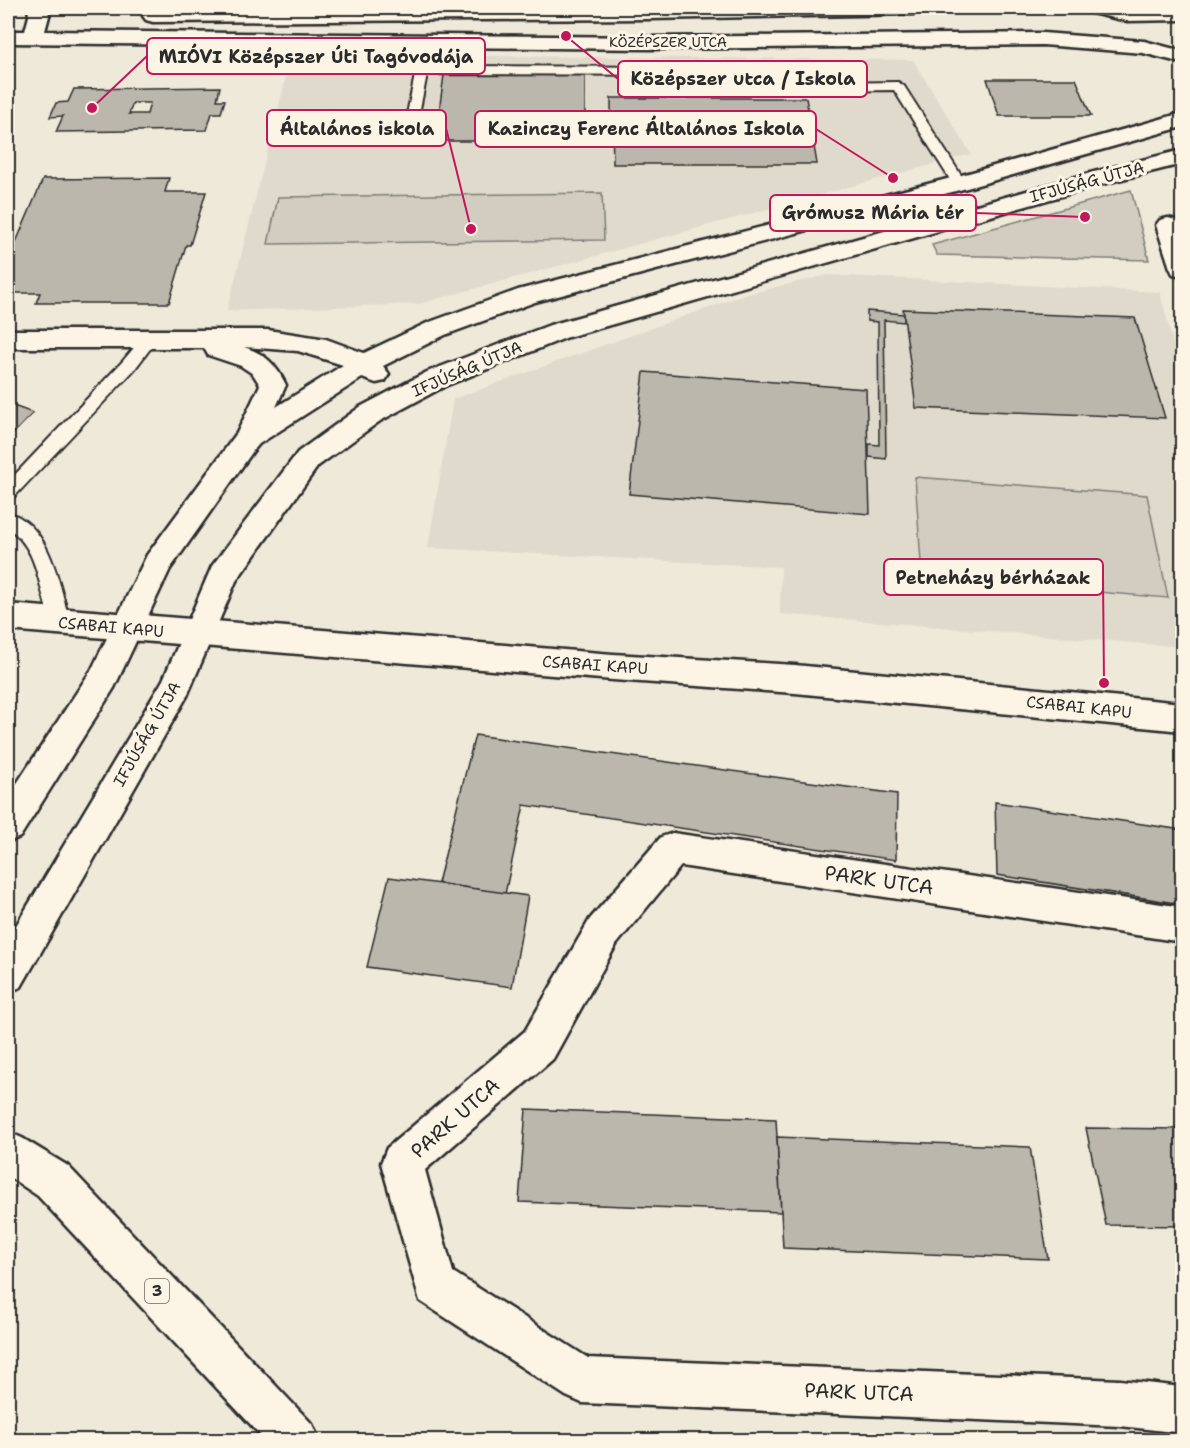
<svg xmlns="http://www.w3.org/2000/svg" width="1190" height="1448" font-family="'Shantell Sans',sans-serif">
<rect width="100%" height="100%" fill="#efe9da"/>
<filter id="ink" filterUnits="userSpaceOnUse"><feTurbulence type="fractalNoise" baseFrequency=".0167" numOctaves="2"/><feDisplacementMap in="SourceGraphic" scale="12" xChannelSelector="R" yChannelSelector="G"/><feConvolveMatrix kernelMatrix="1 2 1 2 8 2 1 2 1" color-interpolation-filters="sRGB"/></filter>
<g filter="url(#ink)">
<!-- built -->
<g fill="#e0dacc">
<polygon points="292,54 913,60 971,154 418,304 227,311"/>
<polygon points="828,275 1160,292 1182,378 1182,647 780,614 781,567 428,548 453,399 747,294"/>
</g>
<!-- green -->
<g fill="#d2cdc0" stroke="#7e7c76" stroke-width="1.5">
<polygon points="1131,190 1149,260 937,255 932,245"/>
<polygon points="602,193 604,240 268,244 278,197"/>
<polygon points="915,477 1147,495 1168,598 922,577"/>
</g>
<!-- building -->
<g fill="#bcb7ac" stroke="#2b2b2b" stroke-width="1.5" fill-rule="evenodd">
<polygon points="444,75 585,75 585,116 611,116 611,98 806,98 817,164 613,164 612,124 579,124 579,141 435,141"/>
<polygon points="987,79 1076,79 1091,116 999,116"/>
<path d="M220,87l-3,13h8l-4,13h-9l-5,17 -151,2 7,-16 -13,1 6,-14 12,-1 6,-13zM133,103h17l-3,11h-18z"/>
<polygon points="169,178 165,192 206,192 190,245 186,245 169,303 36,303 40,293 8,293 8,261 43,179"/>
<polygon points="903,309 1135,318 1165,418 916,408"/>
<polygon points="867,311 904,314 904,322 884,320 886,459 869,457 869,444 879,445 878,322 867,321"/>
<polygon points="644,372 866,389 870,514 629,494"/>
<polygon points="8,404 33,413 8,439"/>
<polygon points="475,735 897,794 896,860 524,805 505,894 438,883"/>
<polygon points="995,802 1182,830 1182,904 997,875"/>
<polygon points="389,877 528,896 512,987 367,967"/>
<polygon points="526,1109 776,1119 781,1212 519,1202"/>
<polygon points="1086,1128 1182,1129 1182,1226 1106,1225"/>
<polygon points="777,1137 1030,1147 1048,1259 783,1248"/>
</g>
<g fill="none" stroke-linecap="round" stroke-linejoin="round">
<defs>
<g id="service">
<polygon points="422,66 699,67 754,84 898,82 904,86 966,183 959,187 954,186 894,90 753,92 698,75 427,74 418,119 412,123 406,119 416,70"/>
<polygon points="148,336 156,341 134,370 14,497 8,498 8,482 122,362 143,337"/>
<path d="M8,512c43,14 51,72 62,110l-2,5 -7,3 -7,-3c-17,-34 -12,-76 -46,-99z"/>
</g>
<g id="minor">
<polygon points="28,8 48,8 49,16 45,31 649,37 1043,33 1144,41 1182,51 1182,63 1143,53 1043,45 649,49 8,43 8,31 25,31 29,16"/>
<polygon points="568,8 923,8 920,12 913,14 649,19 153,22 146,20 143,16 146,12 153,10"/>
<polygon points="1084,8 1182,8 1182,20 1127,21 1087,12"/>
<path d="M1182,113v14l-215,61 -432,114 -90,33 -62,31 6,8 -4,7 -9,2 -14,-5 -103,66 -6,7 -83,118 -56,119 -94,149 -12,5v-45l84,-128 55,-114 90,-122 23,-48 -7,-11 -12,-8 -33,-11 -4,-7h-196v-18h260l58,9 38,14 63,-30 91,-33 433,-112zM244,347l54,4 45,14 -67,42 10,-22c-10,-20 -20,-31 -42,-38z"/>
<polygon points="1182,150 1182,164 1110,182 568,337 445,386 380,421 318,466 236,581 187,696 21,987 8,992 8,939 163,680 212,566 298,452 360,407 427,372 550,325 1094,172"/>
<polygon points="1168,218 1176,220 1182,233 1182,276 1173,274 1170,268 1156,225 1160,220"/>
<polygon points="673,833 1182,907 1182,942 681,866 616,945 553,1059 425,1170 453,1272 588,1358 1120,1380 1182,1387 1182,1433 1120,1426 582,1403 566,1396 420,1301 381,1163 387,1148 525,1031 590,919 661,837"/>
</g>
<polygon id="tertiary" points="8,604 613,654 795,665 1182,703 1182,731 795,693 613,680 8,630"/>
<polygon id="primary" points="8,1132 22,1138 68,1166 312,1424 319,1440 265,1440 38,1196 8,1176"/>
</defs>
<!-- service casing -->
<use href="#service" stroke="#2b2b2b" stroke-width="4"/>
<!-- minor casing -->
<use href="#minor" stroke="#2b2b2b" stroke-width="5"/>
<!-- tertiary casing -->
<use href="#tertiary" stroke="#2b2b2b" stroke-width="5"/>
<!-- primary casing -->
<use href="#primary" stroke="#2b2b2b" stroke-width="5"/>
<!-- service -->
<use href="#service" fill="#fcf5e5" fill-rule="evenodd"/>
<!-- minor -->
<use href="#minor" fill="#fcf5e5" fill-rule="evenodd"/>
<!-- tertiary -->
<use href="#tertiary" fill="#fcf5e5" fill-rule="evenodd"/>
<!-- primary -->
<use href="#primary" fill="#fcf5e5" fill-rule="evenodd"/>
</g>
</g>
<g text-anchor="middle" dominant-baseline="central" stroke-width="6" stroke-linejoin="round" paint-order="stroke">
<!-- far-street labels -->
<g font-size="14" fill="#2b2b2b" stroke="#fcf5e5">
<text x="668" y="42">KÖZÉPSZER UTCA</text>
</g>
<!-- shield labels -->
<rect fill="#fcf5e5" stroke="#6a6863" stroke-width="1.5" x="145" y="1279" width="24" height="24" rx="4.5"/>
<g font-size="15" font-weight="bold" fill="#2b2b2b">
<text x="157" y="1291">3</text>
</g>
<!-- street labels -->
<g font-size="16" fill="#2b2b2b" stroke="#fcf5e5">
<text transform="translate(1087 182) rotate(-15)">IFJÚSÁG ÚTJA</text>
<text transform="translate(467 369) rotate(-23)">IFJÚSÁG ÚTJA</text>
<text transform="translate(111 627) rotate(5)">CSABAI KAPU</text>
<text transform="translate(595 665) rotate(4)">CSABAI KAPU</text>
<text transform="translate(1079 707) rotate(6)">CSABAI KAPU</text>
<text transform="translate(147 734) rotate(-60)">IFJÚSÁG ÚTJA</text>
</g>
<!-- near-street labels -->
<g font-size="20" fill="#2b2b2b" stroke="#fcf5e5">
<text transform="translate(879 880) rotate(8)">PARK UTCA</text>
<text transform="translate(455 1118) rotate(-41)">PARK UTCA</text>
<text transform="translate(859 1392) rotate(2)">PARK UTCA</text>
</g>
</g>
<!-- callouts -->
<path fill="none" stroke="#c2185b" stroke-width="2" d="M92 108L147 56M566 36L618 79M471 229L446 128M893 178L816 129M1085 217L976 213M1104 683L1103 577"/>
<g fill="#c2185b" stroke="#fcf5e5" stroke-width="2">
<circle cx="92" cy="108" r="6"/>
<circle cx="566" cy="36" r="6"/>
<circle cx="471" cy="229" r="6"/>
<circle cx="893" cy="178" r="6"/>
<circle cx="1085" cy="217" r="6"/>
<circle cx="1104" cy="683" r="6"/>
</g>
<g fill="#fcf5e5" stroke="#c2185b" stroke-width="2">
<rect x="147" y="38" width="338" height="36" rx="6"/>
<rect x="618" y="61" width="249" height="36" rx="6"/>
<rect x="267" y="110" width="179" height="36" rx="6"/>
<rect x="475" y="111" width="341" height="36" rx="6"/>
<rect x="770" y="195" width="206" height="36" rx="6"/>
<rect x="884" y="559" width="219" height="36" rx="6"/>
</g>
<g font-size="18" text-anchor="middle" font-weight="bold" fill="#2b2b2b">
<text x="316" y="63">MIÓVI Középszer Úti Tagóvodája</text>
<text x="743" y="85">Középszer utca / Iskola</text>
<text x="357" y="135">Általános iskola</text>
<text x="646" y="135">Kazinczy Ferenc Általános Iskola</text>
<text x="873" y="219">Grómusz Mária tér</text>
<text x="993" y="584">Petneházy bérházak</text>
</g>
<!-- margin -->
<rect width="1190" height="1448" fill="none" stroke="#fcf5e5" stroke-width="30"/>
<rect x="15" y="15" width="1160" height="1418" fill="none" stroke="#2b2b2b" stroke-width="2" filter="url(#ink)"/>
</svg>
